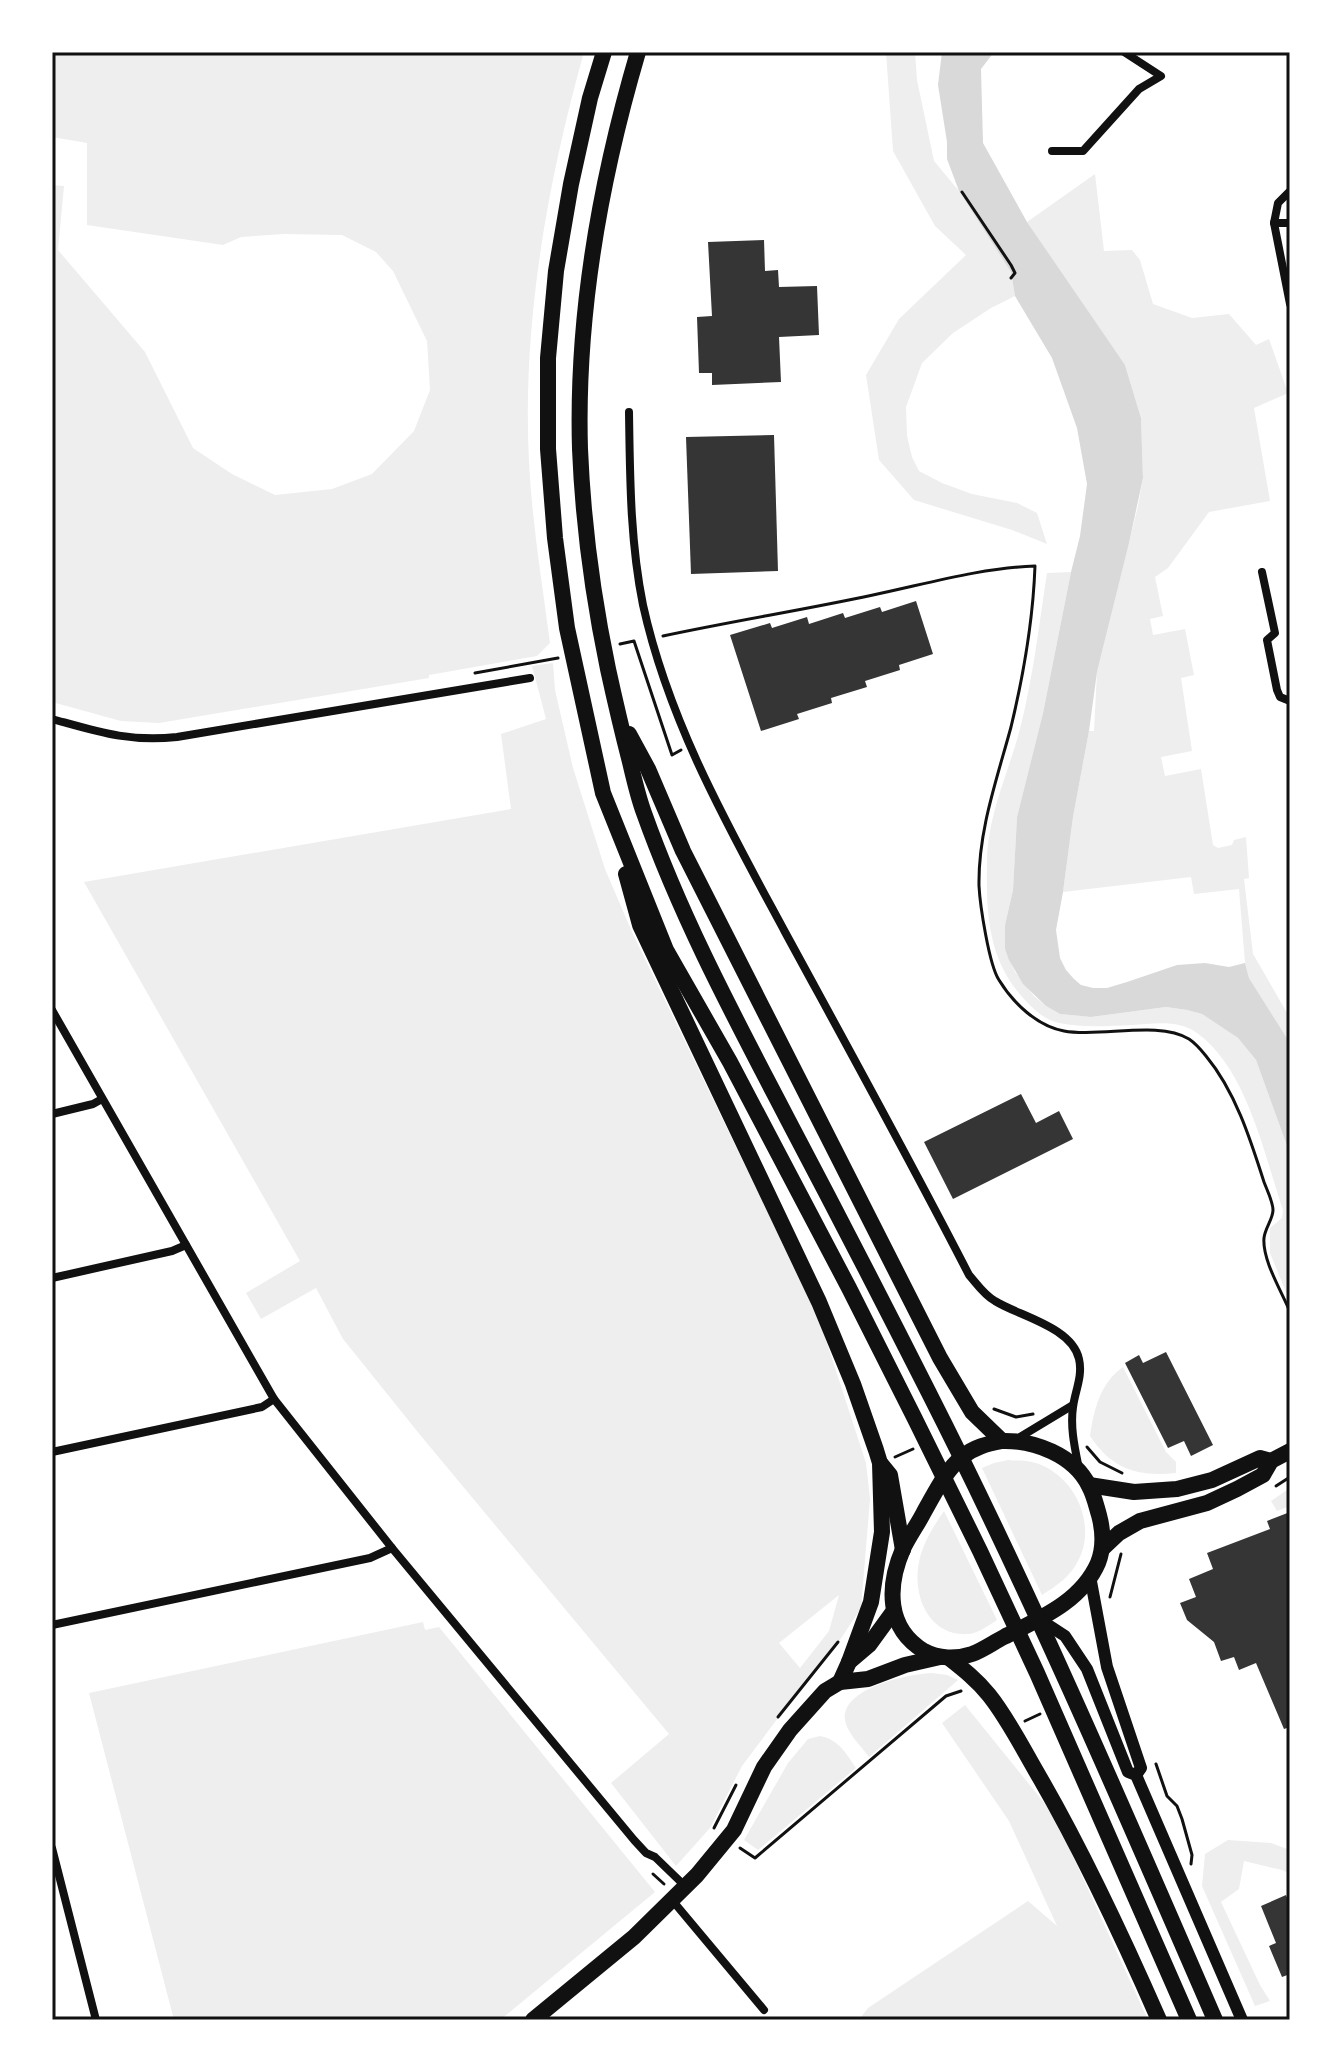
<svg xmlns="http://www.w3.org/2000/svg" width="1342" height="2072" font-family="Figtree,sans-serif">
<rect width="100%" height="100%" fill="#fff"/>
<!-- green -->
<g fill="#eee" fill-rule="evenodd">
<path d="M52,52h532c-37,132 -62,272 -55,410 3,60 13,121 21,181l-13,13 -108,19v3l-270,45 -38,-2 -69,-19v-517l12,1 -6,64 87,102 48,96 39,26 43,21 57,-6 40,-15 42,-43 16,-41 -3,-49 -34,-70 -17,-19 -34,-17 -58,-1 -43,3 -18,8 -136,-20v-82l-35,-6z"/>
<polygon points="886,52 915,52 917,80 934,161 959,191 1011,272 1015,296 991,308 953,333 922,363 906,407 907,436 912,457 919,471 942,483 972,494 1017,503 1037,513 1047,544 1012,530 914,500 879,460 866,375 899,319 966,255 935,226 893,151"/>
<polygon points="1095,174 1104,251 1132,250 1140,260 1153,304 1192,318 1229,314 1256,345 1269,339 1288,393 1254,408 1270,501 1209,512 1168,568 1155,577 1163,616 1150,619 1153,635 1185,629 1194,675 1181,678 1192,751 1161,757 1165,776 1201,769 1213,845 1218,848 1232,845 1234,840 1246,837 1249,878 1244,879 1253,954 1290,1018 1290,1043 1249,978 1245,963 1239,889 1194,894 1191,877 1063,892 1073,817 1089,731 1094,731 1097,672 1138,506 1143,478 1141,418 1125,365 1089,316 1027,222"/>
<path d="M1071,572l-28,141 -26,104 -4,73 -8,35v24l10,23 19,24 12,10 14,8 31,3 75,-10 21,3 15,4 36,24 18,22 34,94v148l-20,-49v-25l12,-10 1,-8c-19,-56 -36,-141 -86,-177 -19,-14 -44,-9 -65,-8 -24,1 -49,3 -73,-2 -14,-3 -25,-13 -34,-23 -37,-39 -39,-86 -38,-136 0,-48 21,-90 33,-135 13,-51 19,-104 27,-156z"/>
<path d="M553,663l2,27 18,78 32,101 27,63 167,345 25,57 42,129 4,36 -9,109 -19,29 -43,53 -57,76 -32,62 -34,38 -65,-83 58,-49 -248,-298 -78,-97 -27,-51 -55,31 -15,-26 54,-32 -216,-379 427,-73 -10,-75 45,-15 -14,-53zM839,1595l-10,36 -29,37 -21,-25z"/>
<path d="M1123,1367l43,85 10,10v11c-39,4 -64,-4 -86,-37 4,-26 10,-53 33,-69z"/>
<path d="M1008,1460c8,1 17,0 24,2 42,10 66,62 46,99 -8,16 -22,25 -36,34l-60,-127 12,-5z"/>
<polygon points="1290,1488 1290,1506 1277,1511 1271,1501"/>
<path d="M944,1511l53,109c-8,5 -18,13 -28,14 -40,3 -57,-38 -50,-72 4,-19 14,-35 25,-51z"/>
<polygon points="423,1622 425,1630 439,1627 655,1892 500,2020 174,2020 89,1693"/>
<path d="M932,1673l15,2 11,5 -89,77c-7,-10 -22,-24 -24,-37 -4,-32 63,-46 87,-47z"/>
<polygon points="965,1705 1054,1815 1148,2020 859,2020 868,2008 1028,1901 1057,1926 1009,1821 942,1723"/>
<path d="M820,1736c18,3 26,17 36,32l-98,82 -14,-10 44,-77 20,-24z"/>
<polygon points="1228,1840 1271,1843 1290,1850 1290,1874 1282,1870 1244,1861 1239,1889 1221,1902 1260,1985 1270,2001 1255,2006 1202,1886 1205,1854"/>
</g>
<!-- water -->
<polygon fill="#d9d9d9" points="942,52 994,52 981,69 983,143 1027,222 1125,365 1141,418 1143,478 1129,543 1097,672 1089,731 1073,817 1063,892 1056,930 1060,958 1066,970 1074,979 1081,985 1093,988 1107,988 1127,982 1177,965 1205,963 1229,967 1245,963 1249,978 1290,1043 1290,1154 1256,1060 1238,1038 1202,1014 1187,1010 1166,1007 1091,1017 1060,1014 1046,1006 1023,984 1009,960 1005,949 1005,925 1013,890 1017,817 1043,713 1071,572 1080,536 1087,484 1077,428 1052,358 1015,296 1011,272 959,191 947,159 947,142 938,85"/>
<!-- building -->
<g fill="#353535">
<polygon points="764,240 765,271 778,270 779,287 817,286 819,335 779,337 781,382 712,385 712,373 699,373 697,317 712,316 708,242"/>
<polygon points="774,435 778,571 691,574 686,437"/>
<polygon points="916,601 933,654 899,665 900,670 865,681 867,687 831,698 832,703 797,714 799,719 761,731 730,635 770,623 772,628 807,617 809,624 843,613 845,618 880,607 882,612"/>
<polygon points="1021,1094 1036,1123 1059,1111 1073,1139 953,1199 924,1142"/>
<polygon points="1166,1352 1213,1445 1191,1456 1184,1441 1168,1448 1125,1363 1139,1355 1143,1363"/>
<polygon points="1290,1512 1290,1727 1284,1729 1256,1663 1239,1670 1234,1657 1221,1661 1214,1642 1187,1620 1180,1603 1196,1597 1189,1579 1213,1569 1207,1553 1270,1529 1267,1521"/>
<polygon points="1286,1895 1290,1905 1290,1974 1282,1977 1269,1946 1276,1943 1261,1906"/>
</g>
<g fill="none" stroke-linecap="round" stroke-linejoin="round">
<!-- path -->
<g stroke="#111" stroke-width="3">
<polyline points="962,192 1011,265 1015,273 1011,278"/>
<path d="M663,636c70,-15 140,-26 210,-41 53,-11 107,-27 162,-29 -2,55 -11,107 -24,161 -14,52 -33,104 -32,159 1,19 10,79 20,94 14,23 38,46 65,51 36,7 94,-11 125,8 6,4 13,12 17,17 29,35 44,82 58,126 3,8 9,20 9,28 0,9 -8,18 -9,28 -2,22 18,54 26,74"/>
<polyline points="620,644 634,641 672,755 681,750"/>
<polyline points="475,673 558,658"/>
<polyline points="994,1409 1016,1417 1033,1414"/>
<polyline points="1087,1447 1100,1462 1122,1473"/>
<polyline points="895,1457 913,1449"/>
<polyline points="1276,1486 1290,1477"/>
<polyline points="1110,1597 1121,1554"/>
<polyline points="778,1717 838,1642"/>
<polyline points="1025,1721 1040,1714"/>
<polyline points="1156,1764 1167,1796 1177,1806 1182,1819 1192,1855 1191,1864"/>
<polyline points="714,1828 736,1785"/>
<polyline points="740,1848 755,1858 946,1696 961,1691"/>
<polyline points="653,1874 664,1884"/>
</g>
<!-- minor -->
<g stroke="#111" stroke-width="8">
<polyline points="1052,151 1083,151 1139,89 1161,76 1124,52"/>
<polyline points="1290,191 1278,203 1274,223 1290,304"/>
<polyline points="1274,223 1290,223"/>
<path d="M629,412c1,64 1,129 14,193 26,118 86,223 142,327 62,114 125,228 184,343 8,9 15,20 26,26 24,15 77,26 84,58 4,17 -4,32 -6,48 -3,21 2,42 6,62"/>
<polyline points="1262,572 1275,633 1267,640 1277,690 1280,697 1290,701"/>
<path d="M52,719c47,13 76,23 125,18l353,-59"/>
<polyline points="52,1010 274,1399 392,1548 634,1840 646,1853 655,1857 686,1887"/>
<polyline points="52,1114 93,1104 102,1099"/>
<polyline points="52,1278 172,1251 186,1245"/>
<polyline points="1015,1440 1073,1405"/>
<polyline points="52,1452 262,1407 274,1399"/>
<polyline points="52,1625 370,1558 392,1548"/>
<polyline points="52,1848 96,2020"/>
<polyline points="672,1900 764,2010"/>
</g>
<!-- tertiary -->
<g stroke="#111" stroke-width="12">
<polyline points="1090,1576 1107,1667 1141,1768 1136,1775"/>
<polyline points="1039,1619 1065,1636 1087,1669 1128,1772 1136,1775 1242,2020"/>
</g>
<!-- primary -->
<g stroke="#111" stroke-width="16">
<path d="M1002,1441c32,-1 72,14 87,45 5,9 7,19 10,29 4,15 5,33 -1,48 -17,39 -59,56 -94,74 -10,5 -21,13 -32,17 -15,5 -34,5 -48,-3 -38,-23 -37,-65 -21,-102 6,-13 15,-25 21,-37 11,-19 21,-41 38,-55 12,-10 25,-13 40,-16z"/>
<polyline points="1089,1485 1134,1492 1177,1489 1212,1480 1260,1458 1271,1461"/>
<polyline points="1102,1549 1119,1533 1140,1521 1207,1503 1237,1489 1263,1475 1271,1461 1290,1451"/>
<polyline points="840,1682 849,1662 869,1645 893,1612"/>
<polyline points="533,2020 634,1937 697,1875 734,1830 764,1767 790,1730 825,1691 840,1682 868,1679 905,1665 940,1657"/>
</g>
<!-- trunk -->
<g stroke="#111" stroke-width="16">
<polyline points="604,52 590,98 571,184 556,271 548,358 548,449 555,538 567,628 603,793 666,950 730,1062 849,1288 915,1419 980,1551 1037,1673 1189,2020"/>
<path d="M638,52c-38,129 -62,262 -58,397 3,74 13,148 28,220 7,32 14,62 22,93 4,17 8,35 14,51 38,107 92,207 144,307 48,91 95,182 141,273 104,205 195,417 286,627"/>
<polyline points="629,734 648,769 683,851 940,1358 972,1412 1002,1441"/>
<polyline points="626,874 640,925 819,1302 853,1384 876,1450 880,1463 882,1532 871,1602 849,1662"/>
<polyline points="881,1464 890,1475 903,1550"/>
<path d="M949,1658c14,11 28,22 40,37 20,25 35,56 51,83 45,78 83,160 119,242"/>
</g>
</g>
<!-- border -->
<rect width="1342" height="2072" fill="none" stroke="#ffffff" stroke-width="108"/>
<rect x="54" y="54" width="1234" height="1964" fill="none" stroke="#111" stroke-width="3"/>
</svg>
